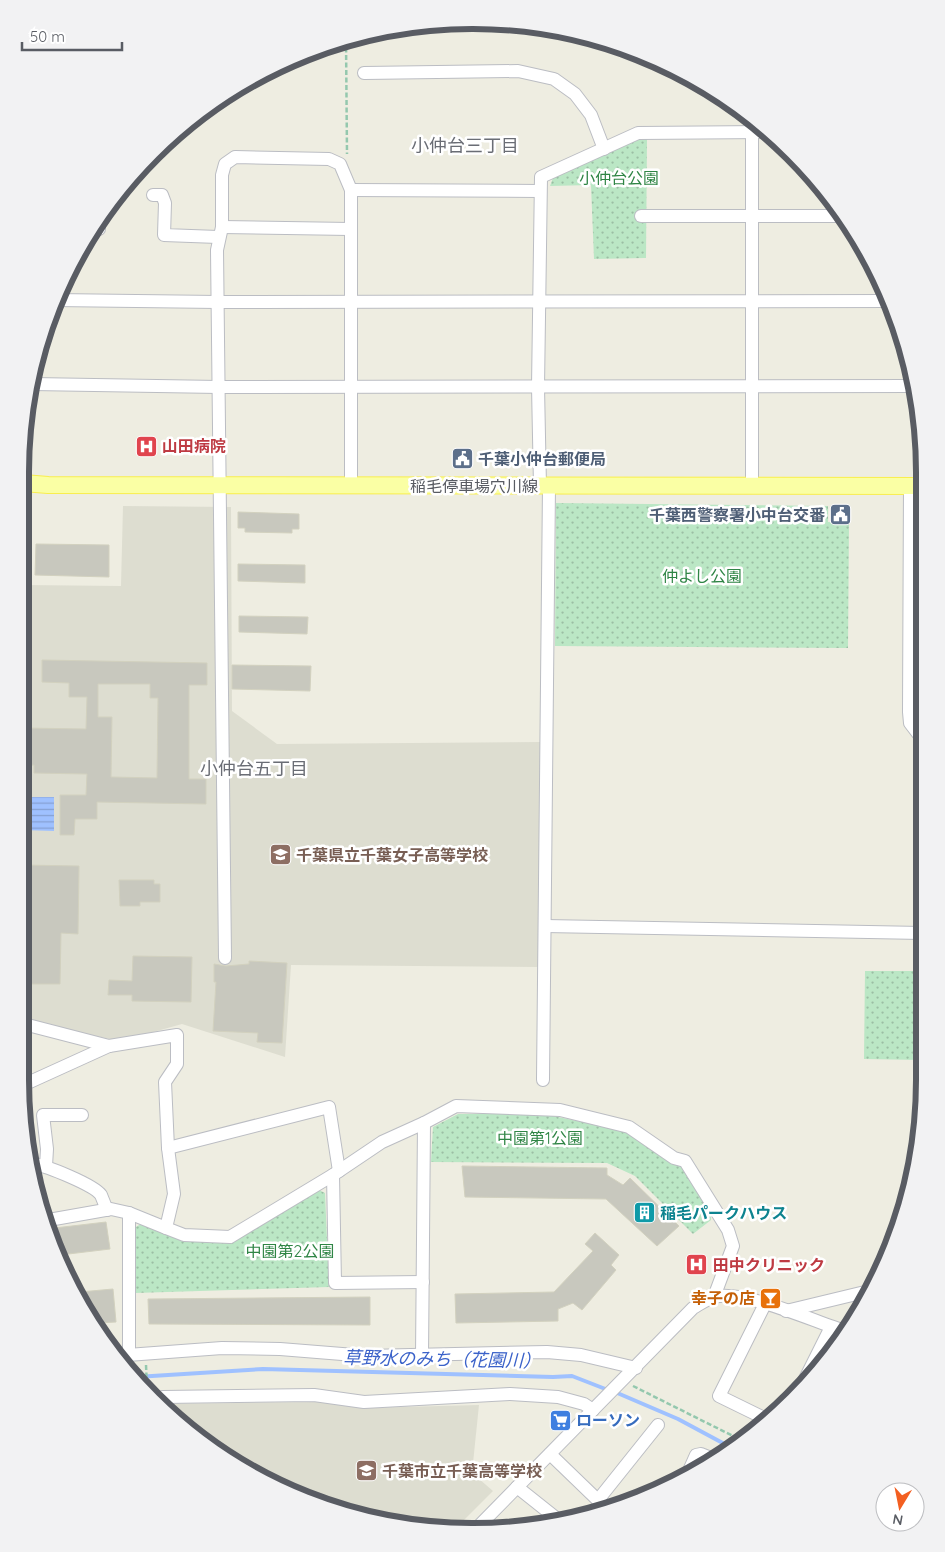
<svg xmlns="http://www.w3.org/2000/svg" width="945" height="1552" font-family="Quicksand,'Noto Sans JP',sans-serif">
<defs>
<pattern id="grass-dots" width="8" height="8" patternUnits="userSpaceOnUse" patternTransform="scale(1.25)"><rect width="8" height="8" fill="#bbe7c5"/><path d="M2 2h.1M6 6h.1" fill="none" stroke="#9bbea4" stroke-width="1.8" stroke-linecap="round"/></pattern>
<pattern id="water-rules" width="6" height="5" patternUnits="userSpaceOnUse" patternTransform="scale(1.25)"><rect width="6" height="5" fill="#9fc1ff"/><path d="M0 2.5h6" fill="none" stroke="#85a0d2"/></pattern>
</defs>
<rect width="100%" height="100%" fill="#eeede1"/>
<!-- education -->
<g fill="#ddddd0">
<polygon points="123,506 231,507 232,711 277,744 541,742 538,967 291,965 285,1057 182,1024 121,1041 20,1021 23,585 121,586"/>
<polygon points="924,508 923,723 917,712 919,516"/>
<polygon points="320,1402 364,1408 479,1405 473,1463 478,1478 493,1491 455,1529 327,1508 197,1439 163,1404"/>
</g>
<!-- grass -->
<g fill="url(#grass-dots)">
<polygon points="642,138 647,138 646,258 594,259 591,185 550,186 554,175"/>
<polygon points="556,503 828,506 828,522 849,523 848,648 555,646"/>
<polygon points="865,971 922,971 921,1060 864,1059"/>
<polygon points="458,1114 543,1114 626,1131 680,1164 711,1209 711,1220 693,1234 635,1176 607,1163 431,1162 433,1127"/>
<polygon points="319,1190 325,1193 329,1287 135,1293 134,1228 141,1224 235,1241"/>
</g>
<!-- water -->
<polygon fill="url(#water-rules)" points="22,797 54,797 54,831 21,830"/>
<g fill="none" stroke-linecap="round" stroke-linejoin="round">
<!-- stream -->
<g stroke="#9fc1ff" stroke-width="4">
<polyline points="136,1377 263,1369 553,1377 572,1376 608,1390"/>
<polyline points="615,1392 678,1419 732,1448"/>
</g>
</g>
<!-- building -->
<g fill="#c8c8be" stroke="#d2d1bf" fill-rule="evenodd">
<polygon points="238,512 299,514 299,529 292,529 292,533 245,532 245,528 238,528"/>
<polygon points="36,544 109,545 109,577 35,575"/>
<polygon points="238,564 305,565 305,583 238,581"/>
<polygon points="239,616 308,617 307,634 239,632"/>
<path d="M42,660l165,3v22h-18v94h17v25l-109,-2v17h-22l-1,16h-14v-40h26l1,-21 -53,-1v-8l-12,1v-38l64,1 1,-32h-18v-14l-27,-1zM98,684h52v14h8l-1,80 -46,-1 1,-60h-14z"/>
<polygon points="232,665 311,666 310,691 232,689"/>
<polygon points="21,865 79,866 78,934 61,933 60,984 21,984"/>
<polygon points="119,880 154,880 154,884 160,884 160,902 140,902 140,906 120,906"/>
<polygon points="133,956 192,957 191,1002 132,1001 132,995 108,995 109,980 132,981"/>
<polygon points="249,961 287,963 282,1043 257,1042 258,1033 213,1031 216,982 214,982 214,964 226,966 249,964"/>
<polygon points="462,1166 607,1168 607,1175 623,1185 630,1178 679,1226 657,1246 606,1199 465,1197"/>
<polygon points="106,1222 110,1249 60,1255 46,1229"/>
<polygon points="595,1233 619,1255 611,1265 616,1270 582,1310 573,1303 558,1309 558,1321 456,1323 455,1294 554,1292 593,1251 585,1244"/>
<polygon points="113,1289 116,1322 97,1323 80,1292"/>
<polygon points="370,1297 370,1325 149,1324 148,1299"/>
</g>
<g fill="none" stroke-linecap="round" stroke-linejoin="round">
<defs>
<g id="minor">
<polyline points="364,73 518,71 554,79 575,94 591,115 604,149"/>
<polyline points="351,190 540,191"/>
<polyline points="153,195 162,195 165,203 164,235 218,237"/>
<polyline points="641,216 843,216"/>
<polyline points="222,227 350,229"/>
<polyline points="95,229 99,229"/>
<polyline points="54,300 218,302 889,301"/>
<polyline points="32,384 219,387 913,386"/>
<polyline points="752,485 752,118"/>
<polyline points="540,486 538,387 541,177 638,133 767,132"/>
<polyline points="910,486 909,712 910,723 923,740"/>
<polyline points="545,926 922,933"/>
<polyline points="225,958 217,250 222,227 222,175 225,164 235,157 329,159 340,164 351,190 351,486"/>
<polyline points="20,1023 109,1046"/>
<polyline points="543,1080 549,486"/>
<polyline points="21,1086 109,1046 177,1035 177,1064 165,1082 168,1148 174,1194 166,1228 129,1213 111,1209 43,1221"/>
<polyline points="424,1123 456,1106 560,1110 629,1127 674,1158 685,1161 728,1230 733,1246 714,1297"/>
<polyline points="168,1148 329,1107 339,1171"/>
<path d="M34,1164c13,2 60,21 67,31 2,5 4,10 6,15"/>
<polyline points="46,1166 47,1149 43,1115 82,1115"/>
<polyline points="333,1175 335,1283 423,1282"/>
<polyline points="166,1228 184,1235 230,1237 333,1175 382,1142 424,1123 422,1356"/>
<polyline points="786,1311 869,1291"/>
<polyline points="129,1355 129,1213"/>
<polyline points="114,1356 222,1348 280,1349 367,1356 547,1352 581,1355 636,1368"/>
<polyline points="804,1381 831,1327"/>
<polyline points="157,1399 163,1397 314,1395 364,1402 510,1394 558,1397 584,1404 593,1410"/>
<polyline points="764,1418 719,1396 765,1304"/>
<polyline points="550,1454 608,1510"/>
<polyline points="688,1473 696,1455 701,1454 716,1460"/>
<polyline points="517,1487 556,1518"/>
<polyline points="598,1500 658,1425"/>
<path d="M473,1532l220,-224c7,-4 14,-9 21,-11 29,-8 101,25 131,34"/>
</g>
<polyline id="major" points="23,483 48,485 924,486"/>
</defs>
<!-- minor casing -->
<use href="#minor" stroke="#bbbdc3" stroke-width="14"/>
<!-- major casing -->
<use href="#major" stroke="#f9ee4e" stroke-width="18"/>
<!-- path -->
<g stroke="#94c8ae" stroke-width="2.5" stroke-dasharray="5 2.5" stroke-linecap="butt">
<polyline points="346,40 347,154"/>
<polyline points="146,1365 147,1388"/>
<polyline points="633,1386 741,1440"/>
</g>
<!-- minor -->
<use href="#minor" stroke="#fff" stroke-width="12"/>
<!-- major -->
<use href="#major" stroke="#faffa4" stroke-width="16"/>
</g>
<!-- icons -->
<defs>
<symbol id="hospital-square" viewBox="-11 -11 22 22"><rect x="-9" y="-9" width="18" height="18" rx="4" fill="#e0444e" stroke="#fff"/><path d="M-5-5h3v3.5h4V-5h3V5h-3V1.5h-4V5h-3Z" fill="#fff"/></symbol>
<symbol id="civic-square" viewBox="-11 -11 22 22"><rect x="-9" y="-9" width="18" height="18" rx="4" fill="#5c6f8a" stroke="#fff"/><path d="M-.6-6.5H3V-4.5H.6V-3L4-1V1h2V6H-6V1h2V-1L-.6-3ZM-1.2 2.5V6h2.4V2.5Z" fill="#fff"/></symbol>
<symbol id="school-square" viewBox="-11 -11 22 22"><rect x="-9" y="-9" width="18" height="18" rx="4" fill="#8d6e63" stroke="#fff"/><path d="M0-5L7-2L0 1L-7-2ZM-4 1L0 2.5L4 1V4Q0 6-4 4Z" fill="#fff"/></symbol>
<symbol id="building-square" viewBox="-11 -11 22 22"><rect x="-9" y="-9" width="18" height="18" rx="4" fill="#0f9aa8" stroke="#fff"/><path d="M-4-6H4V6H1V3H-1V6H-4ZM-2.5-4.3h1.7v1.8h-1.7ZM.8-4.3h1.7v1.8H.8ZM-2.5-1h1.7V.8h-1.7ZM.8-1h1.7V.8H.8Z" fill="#fff"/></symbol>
<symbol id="bar-square" viewBox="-11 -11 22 22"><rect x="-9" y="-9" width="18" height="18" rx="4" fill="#e8710a" stroke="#fff"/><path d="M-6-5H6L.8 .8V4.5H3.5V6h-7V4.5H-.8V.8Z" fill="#fff"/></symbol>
<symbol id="supermarket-square" viewBox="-11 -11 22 22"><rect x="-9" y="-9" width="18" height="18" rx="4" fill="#3f7fe0" stroke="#fff"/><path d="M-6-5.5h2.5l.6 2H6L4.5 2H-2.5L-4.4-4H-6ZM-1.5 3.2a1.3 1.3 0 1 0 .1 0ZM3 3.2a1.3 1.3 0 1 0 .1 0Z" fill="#fff"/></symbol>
</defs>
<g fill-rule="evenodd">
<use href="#hospital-square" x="134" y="434" width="25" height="25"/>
<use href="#civic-square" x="450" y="446" width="25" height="25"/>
<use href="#civic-square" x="828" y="502" width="25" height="25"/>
<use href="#school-square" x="268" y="842" width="25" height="25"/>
<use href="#building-square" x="632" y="1200" width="25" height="25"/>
<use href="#hospital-square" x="684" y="1252" width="25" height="25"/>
<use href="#bar-square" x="758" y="1286" width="25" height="25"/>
<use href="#supermarket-square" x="548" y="1408" width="25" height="25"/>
<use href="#school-square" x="354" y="1458" width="25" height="25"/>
</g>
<g text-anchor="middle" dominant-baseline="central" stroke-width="5" stroke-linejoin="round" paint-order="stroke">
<!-- park labels -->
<g font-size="16" fill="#2f8545" stroke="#fff">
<text x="619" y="178">小仲台公園</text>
<text x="702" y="576">仲よし公園</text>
<text x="540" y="1138">中園第1公園</text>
<text x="290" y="1251">中園第2公園</text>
</g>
<!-- health labels -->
<g font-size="16" font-weight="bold" fill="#be3a42" stroke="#fff" text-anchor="start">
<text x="162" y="446">山田病院</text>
<text x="713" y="1265">田中クリニック</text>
</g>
<!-- service labels -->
<g font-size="16" font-weight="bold" fill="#4e5e75" stroke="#fff" text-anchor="start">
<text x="478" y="459">千葉小仲台郵便局</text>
<text x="825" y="515" text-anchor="end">千葉西警察署小中台交番</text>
</g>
<!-- street labels -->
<g font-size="16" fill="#595c63" stroke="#fff">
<text x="474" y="486">稲毛停車場穴川線</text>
</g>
<!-- education labels -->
<g font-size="16" font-weight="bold" fill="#785e54" stroke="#fff" text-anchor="start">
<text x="296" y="855">千葉県立千葉女子高等学校</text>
<text x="382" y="1471">千葉市立千葉高等学校</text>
</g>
<!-- culture labels -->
<g font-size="16" font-weight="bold" fill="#0d838f" stroke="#fff" text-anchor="start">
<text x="660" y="1213">稲毛パークハウス</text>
</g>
<!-- food labels -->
<g font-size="16" font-weight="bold" fill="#c56008" stroke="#fff" text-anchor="end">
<text x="755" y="1298">幸子の店</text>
</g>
<!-- shop labels -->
<g font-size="16" font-weight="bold" fill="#366cbe" stroke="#fff" text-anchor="start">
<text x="576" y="1420">ローソン</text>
</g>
<!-- neighbourhood labels -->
<g font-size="18" fill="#6a6d75" stroke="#fff">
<text x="465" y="145">小仲台三丁目</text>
<text x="254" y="768">小仲台五丁目</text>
</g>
<!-- water labels -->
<g font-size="18" font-style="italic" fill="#3b62c9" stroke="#fff">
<text transform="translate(442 1359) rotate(1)">草野水のみち（花園川）</text>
</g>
</g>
<!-- crop -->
<path d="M0 0H945V1552H0ZM472 29H473A443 443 0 0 1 916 472V1080A443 443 0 0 1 473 1523H472A443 443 0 0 1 29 1080V472A443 443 0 0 1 472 29Z" fill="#f2f2f3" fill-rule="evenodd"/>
<path fill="none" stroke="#595c63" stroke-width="6" d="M472 29H473A443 443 0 0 1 916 472V1080A443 443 0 0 1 473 1523H472A443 443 0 0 1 29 1080V472A443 443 0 0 1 472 29Z"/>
<!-- north arrow -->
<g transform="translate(900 1507) rotate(190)"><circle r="24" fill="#ffffff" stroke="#bdbec1"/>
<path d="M0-4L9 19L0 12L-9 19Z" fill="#f35f21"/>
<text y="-8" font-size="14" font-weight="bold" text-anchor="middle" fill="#595c63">N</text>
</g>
<!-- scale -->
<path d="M22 42v8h100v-8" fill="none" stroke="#595c63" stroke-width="2.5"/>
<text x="30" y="42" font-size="15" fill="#595c63" stroke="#ffffff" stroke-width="4" paint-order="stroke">50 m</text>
</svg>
